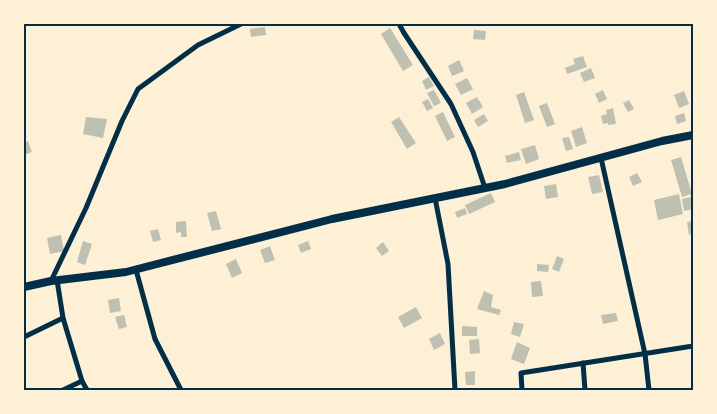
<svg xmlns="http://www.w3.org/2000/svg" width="717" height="414" font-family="'Open Sans',sans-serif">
<rect width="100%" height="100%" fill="#fdf0d5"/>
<!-- building -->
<g fill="#bec0b2">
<polygon points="265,27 266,35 251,37 250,29"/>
<polygon points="390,28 413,65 403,71 381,34"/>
<polygon points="474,30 486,31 485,40 473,39"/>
<polygon points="583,56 587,67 567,74 565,68 575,64 573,59"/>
<polygon points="459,60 464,71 452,76 448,66"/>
<polygon points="591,68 595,78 584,82 580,73"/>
<polygon points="429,77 434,86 426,90 422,81"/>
<polygon points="467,78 473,89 461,95 455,84"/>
<polygon points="434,90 441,103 434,106 427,93"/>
<polygon points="603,90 607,99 599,103 595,94"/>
<polygon points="684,91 689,104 679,108 674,95"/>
<polygon points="524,92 534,120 525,123 516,95"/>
<polygon points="477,97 483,107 472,114 466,103"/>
<polygon points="428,99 433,108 427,111 422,102"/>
<polygon points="629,100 634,109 628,112 623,103"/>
<polygon points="547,103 555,124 547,127 539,106"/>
<polygon points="613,108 616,124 608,125 608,123 603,124 601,116 607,114 606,110"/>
<polygon points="443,112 455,137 447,141 435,116"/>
<polygon points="684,113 686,121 677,124 675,116"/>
<polygon points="484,114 488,121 478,127 474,120"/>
<polygon points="86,117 107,119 103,138 83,134"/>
<polygon points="399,117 416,143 407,149 391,122"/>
<polygon points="582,127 587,143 576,147 571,131"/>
<polygon points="569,137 573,149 566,151 562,138"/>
<polygon points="28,141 32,152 24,155 24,143"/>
<polygon points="535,145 539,159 526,164 521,149"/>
<polygon points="519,152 521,160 507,163 505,156"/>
<polygon points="681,157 692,194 682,197 671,160"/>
<polygon points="637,173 642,182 633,186 629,177"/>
<polygon points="599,175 603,192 592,194 588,177"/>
<polygon points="556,184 558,197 546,199 544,186"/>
<polygon points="491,193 495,202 469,214 465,205"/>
<polygon points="679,194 683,214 658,220 654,200"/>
<polygon points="691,197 693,209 684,211 682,199"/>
<polygon points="465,208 467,214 457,218 455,212"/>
<polygon points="216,211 221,229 212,231 207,213"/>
<polygon points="186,221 187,237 181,237 181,232 176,233 176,222"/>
<polygon points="693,221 693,234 689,235 687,222"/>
<polygon points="158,229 161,240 153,242 150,231"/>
<polygon points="61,235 64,251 50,254 47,238"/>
<polygon points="83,241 92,244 85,265 77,262"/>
<polygon points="308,241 311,249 301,253 298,245"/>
<polygon points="383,242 389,251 382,256 376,248"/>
<polygon points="270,246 275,260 265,263 260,250"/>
<polygon points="557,256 564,259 559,272 552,269"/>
<polygon points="236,259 242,273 232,278 226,264"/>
<polygon points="537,264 549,265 548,272 537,271"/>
<polygon points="541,281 543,296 532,297 531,282"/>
<polygon points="484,291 493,295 491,307 501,310 499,315 477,309"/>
<polygon points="119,298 121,311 110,313 108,300"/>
<polygon points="416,307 422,318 404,328 398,317"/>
<polygon points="616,313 618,321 603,324 601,315"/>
<polygon points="124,315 127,327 119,329 115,317"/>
<polygon points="514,322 524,324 520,337 511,334"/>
<polygon points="462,326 477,327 477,336 462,336"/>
<polygon points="440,333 445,344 434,350 429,339"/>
<polygon points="479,339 480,353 470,354 469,340"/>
<polygon points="517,342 530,348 524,364 511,359"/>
<polygon points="475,371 475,385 466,385 465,372"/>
</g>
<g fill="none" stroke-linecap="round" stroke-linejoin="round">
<!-- minor -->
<g stroke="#003049" stroke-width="5">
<polyline points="399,24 404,33 451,104 473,152 485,188"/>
<polyline points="601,158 645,354 649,390"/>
<polyline points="435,198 448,264 455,390"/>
<polyline points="136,270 155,339 181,390"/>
<polyline points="57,280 63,318 82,381 87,390"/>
<polyline points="51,281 86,208 122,121 138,89 198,45 241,24"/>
<polyline points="24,337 63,318"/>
<polyline points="583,363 585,390"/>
<polyline points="63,390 82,381"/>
<polyline points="522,390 521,373 693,346"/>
</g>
<!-- secondary -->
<polyline stroke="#003049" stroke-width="8" points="24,287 51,281 126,272 332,219 505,184 662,141 693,135"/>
</g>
<!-- border -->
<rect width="717" height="414" fill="none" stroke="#fdf0d5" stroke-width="50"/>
<rect x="25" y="25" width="667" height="364" fill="none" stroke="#003049" stroke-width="2"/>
</svg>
